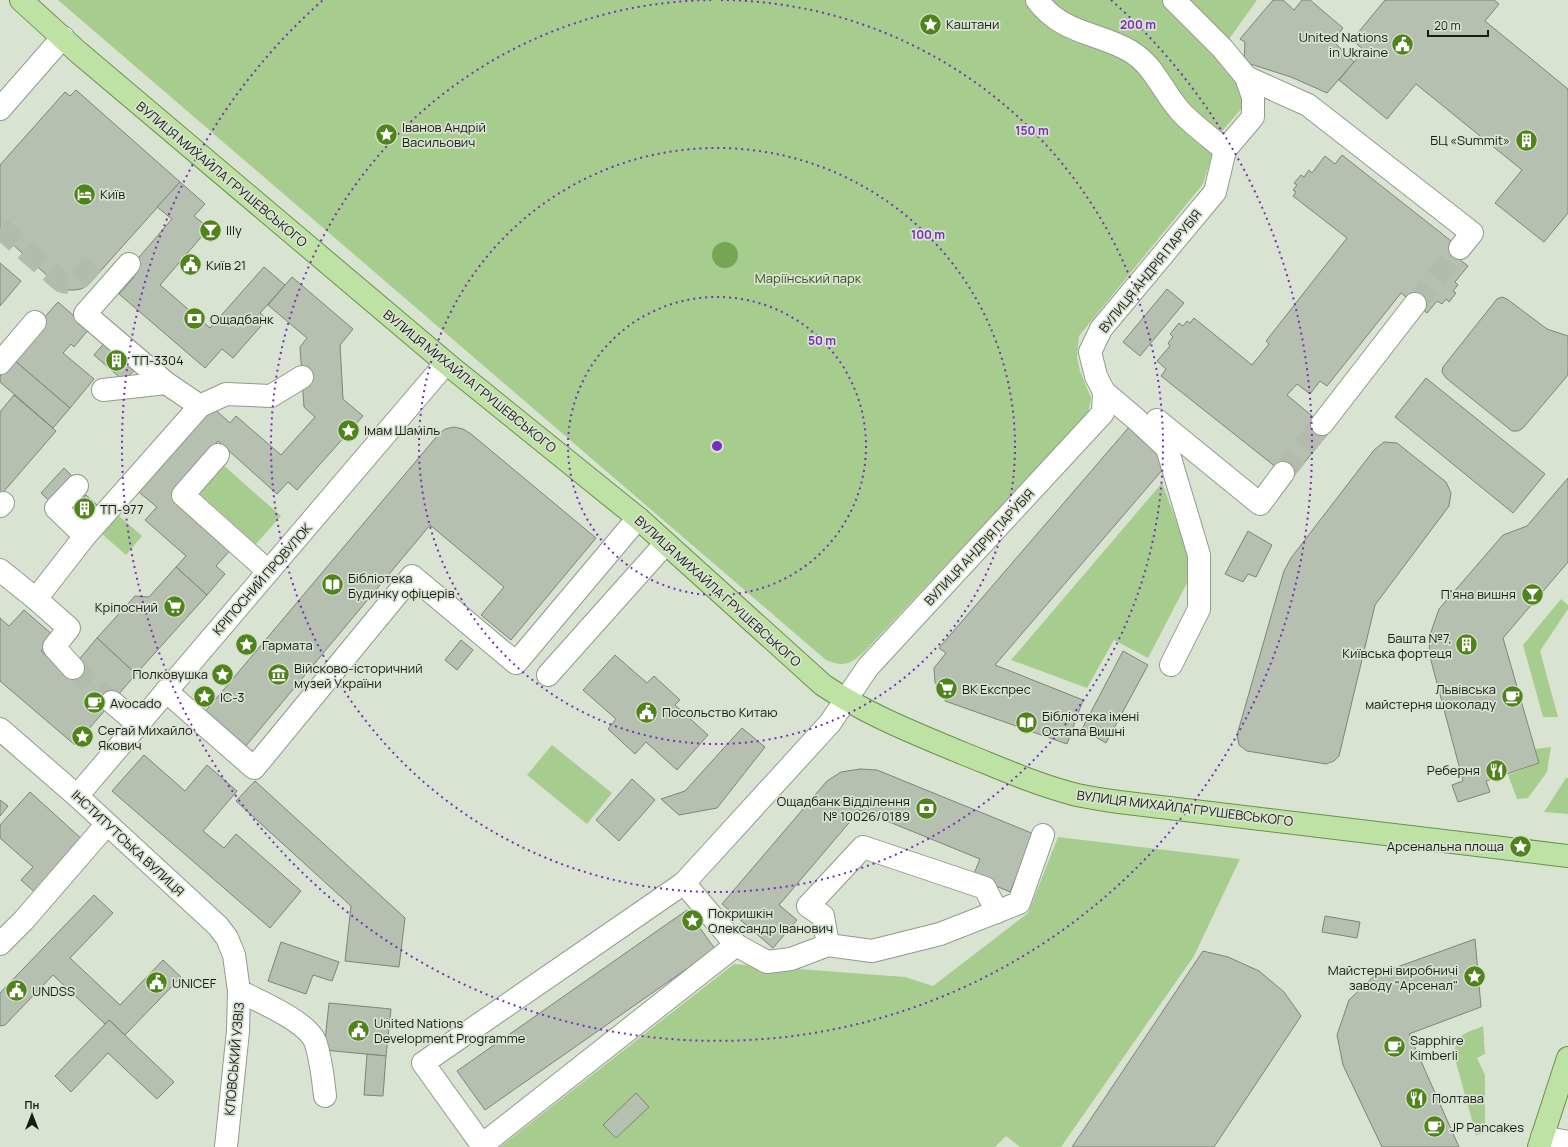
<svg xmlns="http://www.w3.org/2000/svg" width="1568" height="1147" font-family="Manrope,sans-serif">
<rect width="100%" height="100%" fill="#d9e3d2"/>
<!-- green -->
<g fill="#a7cd8e">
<path d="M58,0h1199l-40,56 25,32 1,19 -25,29 -15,48 -124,152 -2,21 3,14 11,27 -3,16 -225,239c-14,12 -20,14 -37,7z"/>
<polygon points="222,464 281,516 256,544 197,491"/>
<polygon points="1162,483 1190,557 1187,583 1148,658 1114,640 1087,688 1011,660"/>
<polygon points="118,515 142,536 126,555 102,534"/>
<polygon points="1561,599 1568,605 1568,609 1540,651 1558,717 1543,717 1523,645"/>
<polygon points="552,745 612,793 587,824 527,775"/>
<polygon points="1551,747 1547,772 1528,798 1517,799 1508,775 1539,763 1535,749"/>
<polygon points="1566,778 1568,778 1568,814 1544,812"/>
<polygon points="1058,837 1240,859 1194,956 1061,1147 1020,1147 1006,1136 995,1147 500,1147 734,964 905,977 933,986 1028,913"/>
<path d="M1483,1026l2,28 -8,4 8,17v58l-9,2 -22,-80c3,-22 10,-21 29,-29z"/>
</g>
<!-- water -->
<circle fill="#76a554" cx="725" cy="255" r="13"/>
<!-- building -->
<g fill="#b6c0b0" stroke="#7c8576">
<polygon points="1273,0 1283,0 1294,10 1302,0 1310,0 1343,28 1333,41 1354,62 1327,93 1291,77 1244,62 1245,42 1240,39"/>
<polygon points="1385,0 1494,0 1499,4 1485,21 1568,89 1568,213 1544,242 1495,203 1522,170 1416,84 1387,119 1339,80 1364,50 1352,40"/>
<polygon points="76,90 180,182 88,285 81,289 74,290 65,290 59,286 0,233 0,165 65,92 70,96"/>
<polygon points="1342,155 1460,248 1459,259 1468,266 1455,282 1458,285 1453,291 1456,293 1449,302 1446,299 1442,304 1437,301 1427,313 1401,293 1327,386 1320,381 1310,394 1297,384 1287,395 1330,431 1291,479 1161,376 1166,369 1157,361 1170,346 1168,343 1173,337 1170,334 1179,323 1183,326 1187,321 1190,323 1194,318 1252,365 1269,344 1266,341 1347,238 1293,196 1296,192 1293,190 1297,185 1294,183 1301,175 1304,177 1309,170 1312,173 1325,156 1335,164"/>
<polygon points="180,182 205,204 194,216 209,228 160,285 210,328 264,267 285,285 260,313 267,319 233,358 222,349 205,368 119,294 134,277 127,271 172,219 157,207"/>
<polygon points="0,263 21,281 0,306"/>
<polygon points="292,277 353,329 340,345 343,399 363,416 297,490 288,482 277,494 218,441 172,491 234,546 216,566 225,574 207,595 176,567 186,556 145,520 157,507 135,489 210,405 230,423 236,416 281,455 315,417 304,407 300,347 307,338 268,305"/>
<polygon points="1167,289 1184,303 1140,356 1123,342"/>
<polygon points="1502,297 1507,299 1547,329 1568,336 1568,375 1523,428 1518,431 1512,431 1446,378 1442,372 1443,367 1497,299"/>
<polygon points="58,302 89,329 74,347 71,344 63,353 94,379 70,408 14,360 46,323 42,320"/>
<polygon points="108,339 138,366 124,381 94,355"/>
<polygon points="14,360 70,408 53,428 0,382 0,376"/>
<polygon points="1426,378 1545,474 1513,513 1395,417"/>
<polygon points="14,395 56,431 0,496 0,412"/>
<polygon points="1130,426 1170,461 995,665 1083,700 1067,744 945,701 949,694 935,683 934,668 946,653 939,648"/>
<polygon points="454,427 463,429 471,434 596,538 511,640 481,615 504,587 430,525 245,747 204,713 438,435 445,429"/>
<polygon points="1384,442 1397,443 1446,482 1451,493 1449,506 1375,605 1339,756 1334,761 1326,764 1247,751 1239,745 1237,735 1284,571 1291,558 1374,450"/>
<polygon points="64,468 77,481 54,505 41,493"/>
<polygon points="1568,478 1568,562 1503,638 1539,763 1486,781 1490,792 1458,802 1452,785 1463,781 1429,653 1430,635 1439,609 1503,535 1527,526"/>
<polygon points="86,495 99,507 84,522 71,510"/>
<polygon points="1248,531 1272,545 1256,577 1248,574 1243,582 1225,574"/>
<polygon points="176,567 207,595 136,674 97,638 135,596 149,597"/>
<polygon points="24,610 54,636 41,651 67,674 97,638 136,674 75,745 0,681 0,618 9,626"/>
<polygon points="461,640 473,650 457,670 445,660"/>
<polygon points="1123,651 1148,665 1106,743 1082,729"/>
<polygon points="615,655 647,683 654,676 680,700 675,705 708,735 677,770 646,742 635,754 608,729 616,719 583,690"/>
<polygon points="742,728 765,747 717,808 679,815 661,799 685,791"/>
<polygon points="144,755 185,791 207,765 237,791 203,831 224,848 236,834 301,891 270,928 112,791"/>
<polygon points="860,769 877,770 1034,834 1010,892 973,876 980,859 860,810 779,905 797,920 773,948 722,904 827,781 841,772"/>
<polygon points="632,779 655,800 619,841 596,820"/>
<polygon points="255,781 405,918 399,967 345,961 351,906 236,801"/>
<polygon points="30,792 84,841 37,894 21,880 33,867 0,838 0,825"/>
<polygon points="0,800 8,806 0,816"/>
<polygon points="94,895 113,913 70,958 120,1005 163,960 181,977 125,1035 109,1020 105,1024 53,975 5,1025 0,1026 0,993"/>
<polygon points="687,910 715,949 485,1110 457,1071"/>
<polygon points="1325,916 1360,922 1357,938 1322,932"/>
<polygon points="1475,939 1481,1007 1409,1034 1459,1147 1382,1147 1343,1065 1337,1035 1349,1000 1375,975"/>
<polygon points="281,942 339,962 332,981 313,975 306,994 268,981"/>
<polygon points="1203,951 1228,957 1259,971 1284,992 1301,1016 1214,1147 1072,1147"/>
<polygon points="329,1003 391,1009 386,1056 324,1050"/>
<polygon points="109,1020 174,1082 157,1099 108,1053 71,1092 55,1076"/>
<polygon points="367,1054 386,1056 383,1096 364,1095"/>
<polygon points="636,1093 649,1107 616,1138 603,1125"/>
</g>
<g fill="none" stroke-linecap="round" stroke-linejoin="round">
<!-- minor-tunnel -->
<g stroke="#b2bbac" stroke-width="22" stroke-dasharray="22 11" stroke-linecap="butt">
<path d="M0,228l62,54c14,5 23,-9 31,-18"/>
<polyline points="1415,304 1460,248"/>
<polyline points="1283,473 1322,424"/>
<polyline points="73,668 112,702"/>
</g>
<defs>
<g id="minor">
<path d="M1037,0c25,34 60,32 93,51 25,15 32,40 51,61 12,13 30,26 44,38"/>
<polyline points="1246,77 1308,105 1472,233 1460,248"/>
<polyline points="0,109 63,37"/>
<polyline points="129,264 85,314 166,383 200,406"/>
<polyline points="0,363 35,322"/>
<polyline points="103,390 166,383"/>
<polyline points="1104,392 1136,419 1167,448 1199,555 1199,609 1171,665"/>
<polyline points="1157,420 1260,504 1283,473"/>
<polyline points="1322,424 1415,304"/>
<polyline points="218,455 183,495 268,571"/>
<polyline points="77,486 56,508 85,536"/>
<polyline points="0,506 3,503"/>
<polyline points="0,570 36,599 69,628 54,647 73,668"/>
<polyline points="36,599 85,536 200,406 226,394 271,396 302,377"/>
<polyline points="548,675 665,544"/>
<polyline points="166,691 254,768 412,576 516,663 638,518"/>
<polyline points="112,702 138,724"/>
<polyline points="0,729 77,796 218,926 227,938 234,955 239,991 238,1031 226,1147"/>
<polyline points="77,796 446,363"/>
<polyline points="684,883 736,945 767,962 791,959 828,945 872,951 940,934 1019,903 1043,835"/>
<polyline points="0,944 24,920 107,824"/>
<polyline points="736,945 482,1145 423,1063 684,883 830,723 868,667 1103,413 1104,392 1096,376 1090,352 1101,329 1215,192 1225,150 1253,117 1253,97 1246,77 1223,49 1174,0"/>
<polyline points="828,945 823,916 808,906 863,847 985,888 997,912"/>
<path d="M239,991c20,10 67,30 76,50 6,17 8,37 10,55"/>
<polyline points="1542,1137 1568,1142"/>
</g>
<g id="major">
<path d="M21,0l57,52 368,311 192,155 185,167c43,29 91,48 139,68 38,15 75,32 115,42 14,3 28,5 42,7l449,54"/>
<polyline points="1539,1147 1568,1058"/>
</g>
</defs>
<!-- minor casing -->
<use href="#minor" stroke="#929b8c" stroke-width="24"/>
<!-- major casing -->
<use href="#major" stroke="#68904b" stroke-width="24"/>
<!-- minor -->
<use href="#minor" stroke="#fff" stroke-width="22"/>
<!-- major -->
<use href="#major" stroke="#bee2a4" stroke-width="22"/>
</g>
<!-- distance rings -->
<g fill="none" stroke="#7b2cbf" stroke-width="2" stroke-dasharray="2 4">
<circle cx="717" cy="446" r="149"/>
<circle cx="717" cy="446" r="298"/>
<path d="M721 0A446 446 0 1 1 713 0"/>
<path d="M1111 0A595 595 0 1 1 323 0"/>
</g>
<!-- icons -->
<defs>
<symbol id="sight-disc" viewBox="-11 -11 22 22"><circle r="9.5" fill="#4f841c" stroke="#d9e3d2"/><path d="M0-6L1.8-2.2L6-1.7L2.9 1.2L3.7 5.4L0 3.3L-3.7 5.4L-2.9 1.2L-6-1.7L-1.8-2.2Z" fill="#fff"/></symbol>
<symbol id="civic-disc" viewBox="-11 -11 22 22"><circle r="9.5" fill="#4f841c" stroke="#d9e3d2"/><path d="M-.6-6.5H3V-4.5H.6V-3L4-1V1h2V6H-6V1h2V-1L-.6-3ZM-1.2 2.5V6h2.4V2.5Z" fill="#fff"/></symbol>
<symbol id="building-disc" viewBox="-11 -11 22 22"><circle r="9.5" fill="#4f841c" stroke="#d9e3d2"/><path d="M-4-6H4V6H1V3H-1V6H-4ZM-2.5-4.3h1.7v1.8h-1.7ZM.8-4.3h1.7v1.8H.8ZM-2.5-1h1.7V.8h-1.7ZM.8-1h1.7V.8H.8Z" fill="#fff"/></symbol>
<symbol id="hotel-disc" viewBox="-11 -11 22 22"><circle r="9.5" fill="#4f841c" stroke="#d9e3d2"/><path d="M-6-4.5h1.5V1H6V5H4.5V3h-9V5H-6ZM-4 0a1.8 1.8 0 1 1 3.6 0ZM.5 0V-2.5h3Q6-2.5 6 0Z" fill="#fff"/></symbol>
<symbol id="bar-disc" viewBox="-11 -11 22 22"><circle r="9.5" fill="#4f841c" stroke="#d9e3d2"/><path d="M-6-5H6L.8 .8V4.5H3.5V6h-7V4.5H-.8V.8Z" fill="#fff"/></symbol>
<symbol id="bank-disc" viewBox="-11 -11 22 22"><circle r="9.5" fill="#4f841c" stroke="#d9e3d2"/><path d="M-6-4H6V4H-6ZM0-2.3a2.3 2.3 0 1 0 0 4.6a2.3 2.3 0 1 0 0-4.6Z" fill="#fff"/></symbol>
<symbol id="library-disc" viewBox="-11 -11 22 22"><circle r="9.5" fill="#4f841c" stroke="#d9e3d2"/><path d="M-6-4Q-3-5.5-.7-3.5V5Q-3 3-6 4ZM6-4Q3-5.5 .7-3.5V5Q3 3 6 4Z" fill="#fff"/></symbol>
<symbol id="supermarket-disc" viewBox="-11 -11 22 22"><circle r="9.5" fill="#4f841c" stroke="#d9e3d2"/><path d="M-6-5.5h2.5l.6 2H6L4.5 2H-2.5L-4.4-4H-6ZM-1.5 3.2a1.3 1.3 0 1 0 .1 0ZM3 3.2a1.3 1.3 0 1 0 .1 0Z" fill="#fff"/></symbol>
<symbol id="museum-disc" viewBox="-11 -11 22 22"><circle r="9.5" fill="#4f841c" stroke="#d9e3d2"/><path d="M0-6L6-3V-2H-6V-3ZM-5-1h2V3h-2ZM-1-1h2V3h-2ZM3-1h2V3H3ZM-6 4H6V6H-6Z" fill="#fff"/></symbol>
<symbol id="cafe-disc" viewBox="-11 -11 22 22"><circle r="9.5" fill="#4f841c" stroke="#d9e3d2"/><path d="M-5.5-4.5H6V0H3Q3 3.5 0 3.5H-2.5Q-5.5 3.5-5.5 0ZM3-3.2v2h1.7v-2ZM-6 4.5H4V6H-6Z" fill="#fff"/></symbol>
<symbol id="restaurant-disc" viewBox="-11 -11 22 22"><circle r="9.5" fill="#4f841c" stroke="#d9e3d2"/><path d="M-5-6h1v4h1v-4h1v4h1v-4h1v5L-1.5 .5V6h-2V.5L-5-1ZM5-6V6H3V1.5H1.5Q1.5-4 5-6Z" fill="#fff"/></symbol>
</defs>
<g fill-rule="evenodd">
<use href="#sight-disc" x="918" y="12" width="25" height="25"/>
<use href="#civic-disc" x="1390" y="32" width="25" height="25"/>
<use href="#sight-disc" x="374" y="122" width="25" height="25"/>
<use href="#building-disc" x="1514" y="128" width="25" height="25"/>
<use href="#hotel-disc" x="72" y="182" width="25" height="25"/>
<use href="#bar-disc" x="198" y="218" width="25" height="25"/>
<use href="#civic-disc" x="178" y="252" width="25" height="25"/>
<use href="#bank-disc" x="182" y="306" width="25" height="25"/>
<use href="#building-disc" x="104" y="348" width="25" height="25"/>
<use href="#sight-disc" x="336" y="418" width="25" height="25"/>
<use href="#building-disc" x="72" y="496" width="25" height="25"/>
<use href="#library-disc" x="320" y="572" width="25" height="25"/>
<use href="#bar-disc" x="1520" y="582" width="25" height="25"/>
<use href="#supermarket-disc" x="162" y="594" width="25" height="25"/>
<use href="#sight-disc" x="234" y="632" width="25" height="25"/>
<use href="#building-disc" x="1454" y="632" width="25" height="25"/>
<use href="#sight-disc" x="210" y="662" width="25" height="25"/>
<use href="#museum-disc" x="266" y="662" width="25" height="25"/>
<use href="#supermarket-disc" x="934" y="676" width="25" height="25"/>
<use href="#cafe-disc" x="1500" y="684" width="25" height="25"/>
<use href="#sight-disc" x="192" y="684" width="25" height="25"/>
<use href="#cafe-disc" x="82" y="690" width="25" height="25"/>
<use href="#civic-disc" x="634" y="700" width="25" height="25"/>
<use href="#library-disc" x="1014" y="710" width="25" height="25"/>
<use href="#sight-disc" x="70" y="724" width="25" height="25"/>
<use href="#restaurant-disc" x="1484" y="758" width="25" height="25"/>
<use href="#bank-disc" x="914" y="796" width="25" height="25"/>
<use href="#sight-disc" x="1508" y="834" width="25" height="25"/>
<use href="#sight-disc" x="680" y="908" width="25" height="25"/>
<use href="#sight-disc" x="1462" y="964" width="25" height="25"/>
<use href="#civic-disc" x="144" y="970" width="25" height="25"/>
<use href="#civic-disc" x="4" y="978" width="25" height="25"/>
<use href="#civic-disc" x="346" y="1018" width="25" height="25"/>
<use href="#cafe-disc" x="1382" y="1034" width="25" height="25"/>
<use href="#restaurant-disc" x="1404" y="1086" width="25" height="25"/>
<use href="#cafe-disc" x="1422" y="1114" width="25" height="25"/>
</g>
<g text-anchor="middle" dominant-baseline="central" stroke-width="3.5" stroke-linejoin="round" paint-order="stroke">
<!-- poi labels -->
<g font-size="13" fill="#181b15" stroke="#d9e3d2" text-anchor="start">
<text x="946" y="24">Каштани</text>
<text x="1388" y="37" text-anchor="end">United Nations<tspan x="1388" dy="15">in Ukraine</tspan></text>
<text x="402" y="127">Іванов Андрій<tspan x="402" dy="15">Васильович</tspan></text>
<text x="1510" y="140" text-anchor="end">БЦ «Summit»</text>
<text x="100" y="194">Київ</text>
<text x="226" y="230">Illy</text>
<text x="206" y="265">Київ 21</text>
<text x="210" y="319">Ощадбанк</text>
<text x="132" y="360">ТП-3304</text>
<text x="364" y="430">Імам Шаміль</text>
<text x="100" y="509">ТП-977</text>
<text x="348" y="578">Бібліотека<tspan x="348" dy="15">Будинку офіцерів</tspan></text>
<text x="1516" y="594" text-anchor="end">П'яна вишня</text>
<text x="158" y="607" text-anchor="end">Кріпосний</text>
<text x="1452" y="638" text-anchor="end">Башта №7,<tspan x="1452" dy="15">Київська фортеця</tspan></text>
<text x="262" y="645">Гармата</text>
<text x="294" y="668">Війсково-історичний<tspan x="294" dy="15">музей України</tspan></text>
<text x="208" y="674" text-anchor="end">Полковушка</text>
<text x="962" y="689">ВК Експрес</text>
<text x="1496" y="689" text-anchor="end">Львівська<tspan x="1496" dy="15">майстерня шоколаду</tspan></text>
<text x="220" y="697">ІС-3</text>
<text x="110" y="703">Avocado</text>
<text x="662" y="712">Посольство Китаю</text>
<text x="1042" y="716">Бібліотека імені<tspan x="1042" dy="15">Остапа Вишні</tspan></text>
<text x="98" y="730">Сегай Михайло<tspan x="98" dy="15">Якович</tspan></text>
<text x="1480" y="770" text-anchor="end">Реберня</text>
<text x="910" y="801" text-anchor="end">Ощадбанк Відділення<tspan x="910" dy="15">№ 10026/0189</tspan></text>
<text x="1504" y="846" text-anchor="end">Арсенальна площа</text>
<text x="708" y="913">Покришкін<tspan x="708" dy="15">Олександр Іванович</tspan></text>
<text x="1458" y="970" text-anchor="end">Майстерні виробничі<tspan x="1458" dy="15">заводу "Арсенал"</tspan></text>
<text x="172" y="983">UNICEF</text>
<text x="32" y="991">UNDSS</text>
<text x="374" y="1023">United Nations<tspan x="374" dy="15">Development Programme</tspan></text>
<text x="1410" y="1040">Sapphire<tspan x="1410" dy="15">Kimberli</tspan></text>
<text x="1432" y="1098">Полтава</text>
<text x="1450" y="1127">JP Pancakes</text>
</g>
<!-- street labels -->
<g font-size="13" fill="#181b15" stroke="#d9e3d2">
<text transform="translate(222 174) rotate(40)">ВУЛИЦЯ МИХАЙЛА ГРУШЕВСЬКОГО</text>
<text transform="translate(1150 271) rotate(-51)">ВУЛИЦЯ АНДРІЯ ПАРУБІЯ</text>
<text transform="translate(470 381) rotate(39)">ВУЛИЦЯ МИХАЙЛА ГРУШЕВСЬКОГО</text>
<text transform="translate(979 547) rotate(-47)">ВУЛИЦЯ АНДРІЯ ПАРУБІЯ</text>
<text transform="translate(262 579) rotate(-49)">КРІПОСНИЙ ПРОВУЛОК</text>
<text transform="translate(718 591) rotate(42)">ВУЛИЦЯ МИХАЙЛА ГРУШЕВСЬКОГО</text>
<text transform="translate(1185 808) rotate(7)">ВУЛИЦЯ МИХАЙЛА ГРУШЕВСЬКОГО</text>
<text transform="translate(128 843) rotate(43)">ІНСТИТУТСЬКА ВУЛИЦЯ</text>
<text transform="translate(234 1059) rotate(-85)">КЛОВСЬКИЙ УЗВІЗ</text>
</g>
<!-- park labels -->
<g font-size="13" fill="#35541c" stroke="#d9e3d2">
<text x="808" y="278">Маріїнський парк</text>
</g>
</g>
<circle cx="717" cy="446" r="6" fill="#7b2cbf" stroke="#d9e3d2" stroke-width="2"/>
<g font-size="12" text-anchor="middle" font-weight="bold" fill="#7b2cbf" stroke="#d9e3d2" stroke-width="3.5" stroke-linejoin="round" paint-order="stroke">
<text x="1138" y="29">200 m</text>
<text x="1032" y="135">150 m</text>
<text x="928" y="239">100 m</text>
<text x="822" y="345">50 m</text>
</g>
<!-- north arrow -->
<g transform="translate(32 1115)" stroke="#d9e3d2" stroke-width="3" paint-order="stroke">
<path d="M0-3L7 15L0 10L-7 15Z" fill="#181b15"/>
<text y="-6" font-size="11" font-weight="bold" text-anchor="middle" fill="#181b15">Пн</text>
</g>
<!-- scale -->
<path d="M1428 30v6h60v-6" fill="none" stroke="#181b15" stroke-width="2"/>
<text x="1434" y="30" font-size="12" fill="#181b15" stroke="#d9e3d2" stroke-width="3" paint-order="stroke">20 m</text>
</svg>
